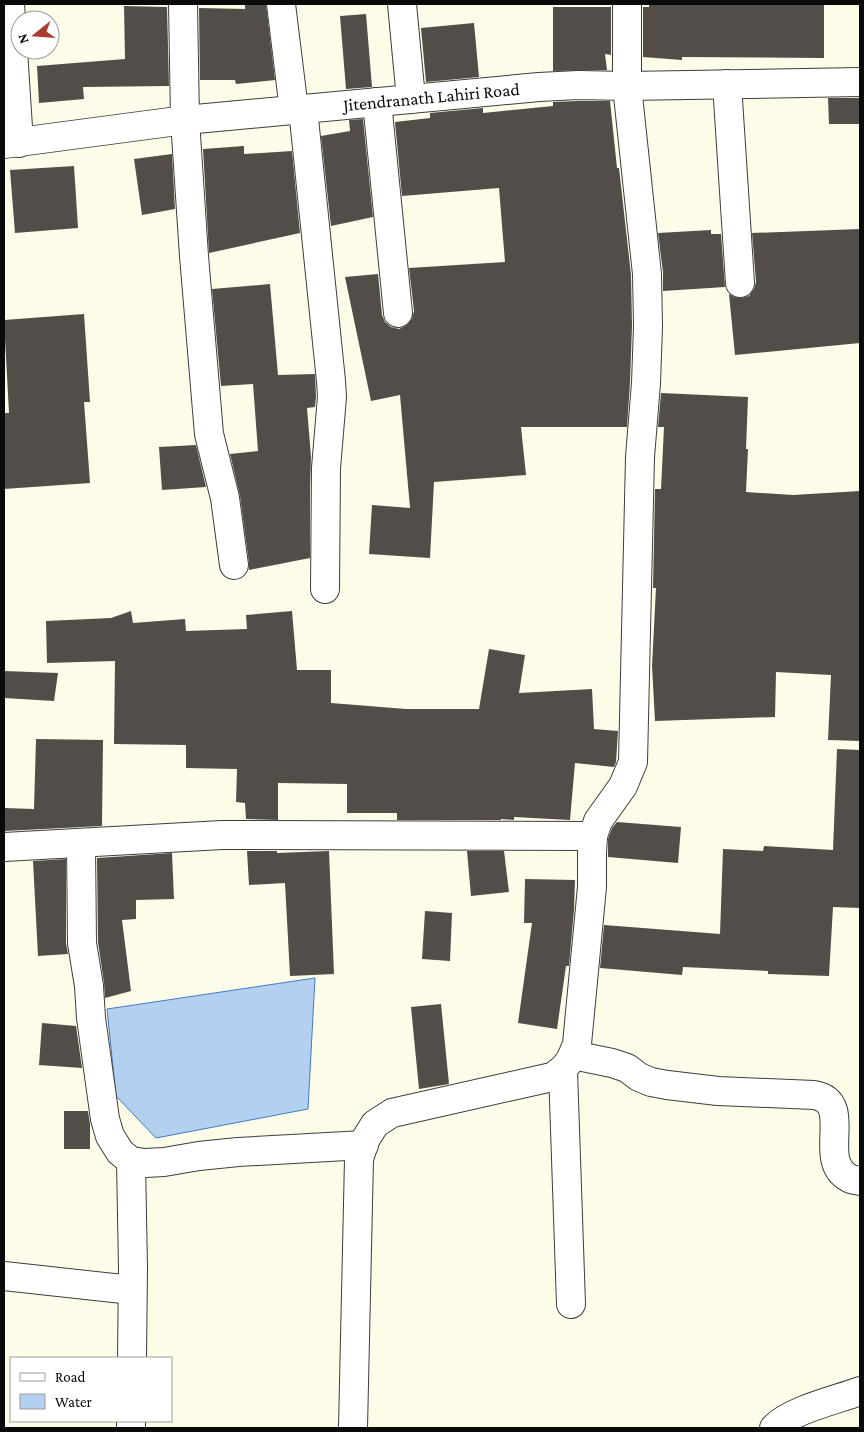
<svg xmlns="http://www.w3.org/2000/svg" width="864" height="1432" font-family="'Crimson Pro',serif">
<rect width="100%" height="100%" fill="#fdfce9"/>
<!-- water -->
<polygon fill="#b3d0f0" stroke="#407bc0" points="315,978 308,1109 156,1138 116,1096 107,1009"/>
<!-- building -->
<g fill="#524d48">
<polygon points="245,4 266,4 275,80 236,84 235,80 200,80 199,8 245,9"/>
<polygon points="649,4 786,5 786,4 824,4 824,58 682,57 682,60 643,57 643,7 649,7"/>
<polygon points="124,6 167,7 169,86 83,87 84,99 39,103 37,66 125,59"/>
<polygon points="553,7 611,7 611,55 605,54 607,70 553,71"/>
<polygon points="366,14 372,87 346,89 340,16"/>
<polygon points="474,23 479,77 426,82 421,28"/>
<polygon points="828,98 860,98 860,124 829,124"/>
<polygon points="578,101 610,101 617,168 619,168 631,275 632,326 630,382 627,427 521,427 526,475 434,482 430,558 369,554 372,505 410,508 400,395 371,401 345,277 378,274 382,315 385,322 391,327 399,329 407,325 412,319 414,311 409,268 505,262 499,188 402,196 395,122 430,118 430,113 483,108 483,113 553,106 553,102"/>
<polygon points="363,119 373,217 331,226 321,136 350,131 349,120"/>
<polygon points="244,146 244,154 292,151 300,233 209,253 203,149"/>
<polygon points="172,154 175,209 142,215 134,159"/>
<polygon points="74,166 78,228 15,233 10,170"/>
<polygon points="860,229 860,343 735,355 729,294 734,297 742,298 749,296 754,289 756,282 752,233"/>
<polygon points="711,230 711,234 721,234 725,287 663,291 663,272 658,233"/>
<polygon points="270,284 278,375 315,374 316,397 315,407 307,408 311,457 310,487 310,558 249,570 249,563 240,496 230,454 258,451 253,384 221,386 212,289"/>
<polygon points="84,314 90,402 84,402 90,483 4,489 4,413 9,413 4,320"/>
<polygon points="661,393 748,397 746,449 748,449 746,492 793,495 860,491 860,741 828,740 831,675 776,672 775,717 655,721 652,666 656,588 653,588 655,489 661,489 664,427 658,427"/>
<polygon points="196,445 206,487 162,490 159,447"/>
<polygon points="131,611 133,623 185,619 186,631 247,629 246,615 292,611 297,670 331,670 331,703 406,709 479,709 489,649 525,655 519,693 592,689 594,729 618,731 616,762 614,767 575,763 570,820 514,817 514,820 501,819 501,820 397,820 397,813 347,813 347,784 278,783 278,820 246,819 245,803 236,802 237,769 186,768 186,745 114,744 115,661 47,663 46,621 111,618"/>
<polygon points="4,671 58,673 54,701 4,698"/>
<polygon points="36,739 103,740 102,826 4,831 4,808 34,809"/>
<polygon points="837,749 860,750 860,908 833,907 829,976 768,974 768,971 683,967 682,975 600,968 604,925 720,934 723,849 763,851 764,846 833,850"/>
<polygon points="617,822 681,827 678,863 608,857 608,839 612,828"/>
<polygon points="247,851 277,851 277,853 329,851 334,974 290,976 285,883 249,885"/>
<polygon points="467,851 504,851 509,892 471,896"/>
<polygon points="172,853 174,899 136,900 136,919 122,920 131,991 105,998 104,983 98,942 97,858"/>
<polygon points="66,859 66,943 68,954 38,956 33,861"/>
<polygon points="525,879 575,880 574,910 569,966 566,966 557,1029 518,1023 532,923 524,923"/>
<polygon points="425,911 452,913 450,961 422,959"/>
<polygon points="441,1004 449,1084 419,1089 411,1007"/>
<polygon points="42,1023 76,1026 82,1068 39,1065"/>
<polygon points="64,1111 88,1111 90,1124 90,1149 64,1149"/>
</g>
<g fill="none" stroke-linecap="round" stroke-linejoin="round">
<defs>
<g id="minor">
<polyline points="10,4 19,143"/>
<polyline points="183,4 185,120 194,256 209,434 225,498 234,565"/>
<polyline points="281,4 294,110"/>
<polyline points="402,4 411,99"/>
<polyline points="727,84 740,283"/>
<polyline points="377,102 398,313"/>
<polyline points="303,109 331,381 332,397 326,468 325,589"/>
<polyline points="81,843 82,943 89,986 91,1018 105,1119 110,1136 120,1152 131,1161 145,1163 164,1162 199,1156 238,1152 364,1145"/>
<polyline points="4,847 222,835 593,836"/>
<path d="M573,1055l39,8 15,5 12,9 12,5 16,3 51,6 96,4c42,7 1,65 35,83 3,2 8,2 11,3"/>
<polyline points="563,1071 571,1304"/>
<polyline points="131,1161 133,1269 132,1358"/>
<polyline points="4,1276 132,1290"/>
<polyline points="131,1428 131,1421"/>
<path d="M774,1428c17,-18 62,-28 86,-37"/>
</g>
<g id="tertiary">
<path id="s1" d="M4,144l181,-24 354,-33 39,-2 49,1 233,-4"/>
<path d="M353,1428l6,-269 6,-19 10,-16 17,-11 160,-36c16,-10 19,-17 25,-33l15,-157v-34l1,-17 5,-15 25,-35 10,-24 7,-305 6,-74 2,-57 -1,-52 -20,-188v-82"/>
</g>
</defs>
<!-- minor casing -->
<use href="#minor" stroke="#3d3d3d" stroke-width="30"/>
<!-- tertiary casing -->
<use href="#tertiary" stroke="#3d3d3d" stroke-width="30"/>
<!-- minor -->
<use href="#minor" stroke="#fff" stroke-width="28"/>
<!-- tertiary -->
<use href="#tertiary" stroke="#fff" stroke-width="28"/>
</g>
<g text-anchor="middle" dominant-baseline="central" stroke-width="5" stroke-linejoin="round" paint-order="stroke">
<!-- street labels -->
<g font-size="18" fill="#0a0a0a" stroke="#fff">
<text stroke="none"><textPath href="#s1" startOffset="430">Jitendranath Lahiri Road</textPath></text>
</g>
</g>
<!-- border -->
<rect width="864" height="1432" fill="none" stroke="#0a0a0a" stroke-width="10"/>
<!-- legend -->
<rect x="10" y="1357" width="162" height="65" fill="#ffffff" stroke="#9d9d9d"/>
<rect x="20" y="1373" width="25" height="8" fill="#ffffff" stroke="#9d9d9d"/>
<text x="55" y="1382" font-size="15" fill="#0a0a0a">Road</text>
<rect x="20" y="1394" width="25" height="15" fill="#b3d0f0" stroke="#9d9d9d"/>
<text x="55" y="1407" font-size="15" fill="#0a0a0a">Water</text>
<!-- north arrow -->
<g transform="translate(35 35) rotate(253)"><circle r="24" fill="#ffffff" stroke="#9d9d9d"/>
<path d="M0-4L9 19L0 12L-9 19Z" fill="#ad3c30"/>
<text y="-8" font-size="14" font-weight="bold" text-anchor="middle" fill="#0a0a0a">N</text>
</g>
</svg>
